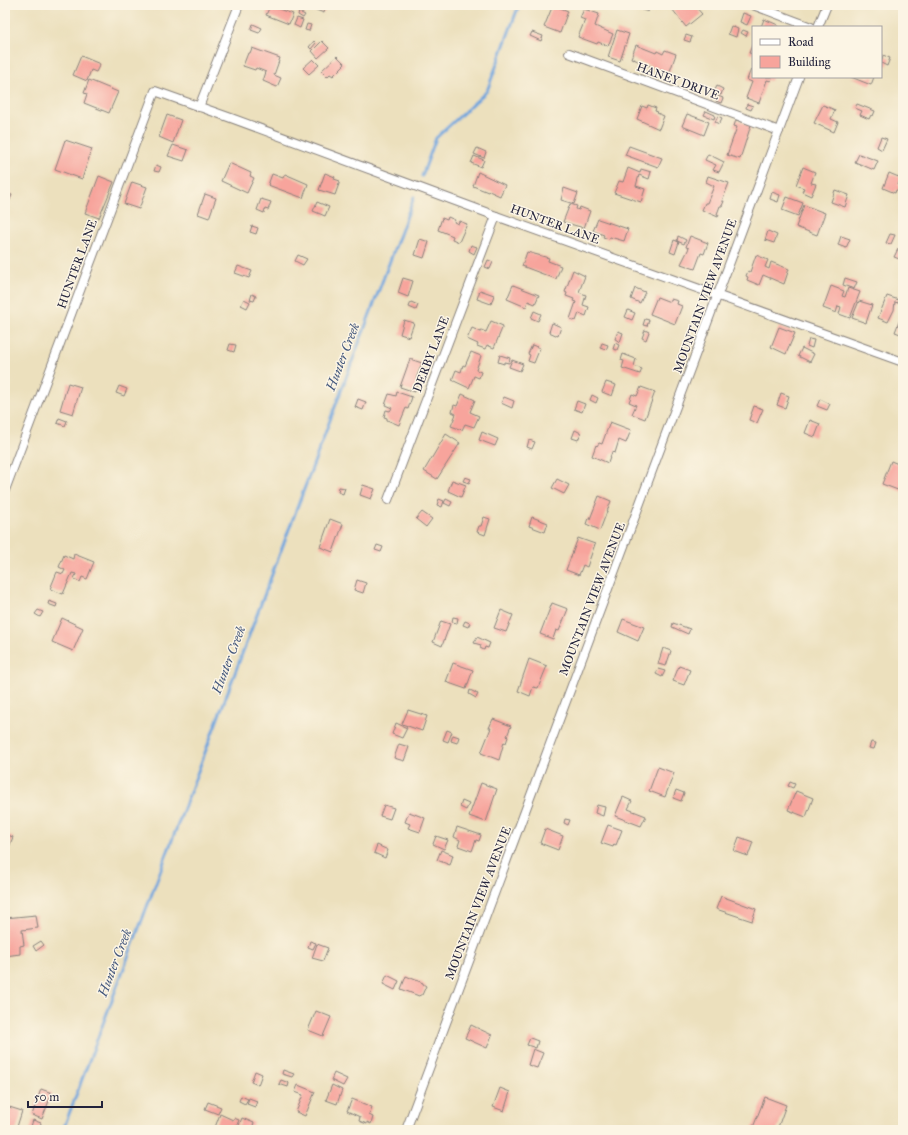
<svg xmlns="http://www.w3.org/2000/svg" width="908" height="1135" font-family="'IM FELL Great Primer',serif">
<rect width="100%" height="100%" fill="#fcf5e5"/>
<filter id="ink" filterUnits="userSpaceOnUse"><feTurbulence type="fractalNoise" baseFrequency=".025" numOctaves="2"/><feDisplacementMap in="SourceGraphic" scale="8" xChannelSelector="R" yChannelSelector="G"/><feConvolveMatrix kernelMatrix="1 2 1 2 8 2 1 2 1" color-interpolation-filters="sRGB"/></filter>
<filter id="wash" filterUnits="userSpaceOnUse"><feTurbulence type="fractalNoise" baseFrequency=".012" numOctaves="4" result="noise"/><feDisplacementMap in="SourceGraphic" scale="16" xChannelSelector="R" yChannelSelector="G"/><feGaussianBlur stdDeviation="0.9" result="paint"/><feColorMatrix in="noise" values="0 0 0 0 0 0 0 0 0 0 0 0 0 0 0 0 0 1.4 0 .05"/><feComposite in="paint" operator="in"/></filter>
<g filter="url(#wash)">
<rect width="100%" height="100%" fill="#ece0bd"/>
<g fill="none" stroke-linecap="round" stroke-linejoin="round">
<!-- stream -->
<g stroke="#71a5dd" stroke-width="3">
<polyline points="422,176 436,138 487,91 519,5"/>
<polyline points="63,1130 414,197"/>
</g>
</g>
<g id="blocks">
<!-- building -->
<g fill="#f7a49c">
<polygon points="318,5 325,8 324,13 316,10"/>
<polygon points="553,5 568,11 560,33 544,27"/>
<polygon points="629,5 650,5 648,12"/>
<polygon points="669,5 694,5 702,14 686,27"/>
<polygon points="270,6 293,14 289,24 266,15"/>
<polygon points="584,9 599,14 595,26 613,34 608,46 598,42 597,44 578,37 585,20 580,18"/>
<polygon points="299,12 305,15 303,18 298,15"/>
<polygon points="743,13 751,16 747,25 740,22"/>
<polygon points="297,18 303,20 300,28 294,25"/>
<polygon points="764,19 778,25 777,27 761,27"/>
<polygon points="253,24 262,28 259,33 251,30"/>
<polygon points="307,24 311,25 309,31 305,30"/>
<polygon points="731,26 738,29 736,37 728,34"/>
<polygon points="617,30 629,34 620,61 608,57"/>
<polygon points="743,30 748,32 746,36 741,33"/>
<polygon points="532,32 543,36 541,41 530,36"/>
<polygon points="686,35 692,37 690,42 684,40"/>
<polygon points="314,41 316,43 311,49 309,47"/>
<polygon points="322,41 329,48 318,58 312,51"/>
<polygon points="753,43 753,54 749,53"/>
<polygon points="636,45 656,53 657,51 663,54 665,50 676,54 669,74 631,58"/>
<polygon points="252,48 280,58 274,75 281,78 277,87 263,81 266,72 256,68 255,70 243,66 248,53 250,53"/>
<polygon points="883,55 890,58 887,66 881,63"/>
<polygon points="81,56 100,64 96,72 91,70 87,81 73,75"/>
<polygon points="337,56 345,64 333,76 330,74 327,77 321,71"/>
<polygon points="313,59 319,65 309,74 303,68"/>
<polygon points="751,69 753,70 753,77 772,77 771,81 767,80 759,103 746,98 752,82 747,80"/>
<polygon points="851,77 874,77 871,85"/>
<polygon points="89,80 118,92 109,113 84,103 87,94 84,93"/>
<polygon points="717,86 723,89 721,95 714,92"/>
<polygon points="718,96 723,98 721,103 716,101"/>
<polygon points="747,104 753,106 751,110 746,108"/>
<polygon points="857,104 875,111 873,116 871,115 869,119 860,115 862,111 855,108"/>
<polygon points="648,105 656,108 655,111 658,112 657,113 664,116 659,129 637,119 642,106 647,108"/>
<polygon points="823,105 835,110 831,119 838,122 834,132 814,123"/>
<polygon points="706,111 715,115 714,119 704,115"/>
<polygon points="687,114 709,122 704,135 682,126"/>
<polygon points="167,115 181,120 173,143 159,137"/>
<polygon points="718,116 722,118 719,124 715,122"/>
<polygon points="736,120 751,125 740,159 727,155 737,127 734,126"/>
<polygon points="881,137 887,139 882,150 877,147"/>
<polygon points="65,140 92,149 82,179 55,169"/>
<polygon points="173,145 188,150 184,161 168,156"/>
<polygon points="629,146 662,158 658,167 625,155"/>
<polygon points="477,148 486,152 484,158 474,154"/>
<polygon points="708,154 724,162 719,172 713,170 716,165 705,160"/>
<polygon points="859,154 878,161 874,170 855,162"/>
<polygon points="474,156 484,160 481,167 471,163"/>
<polygon points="229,163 251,173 250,176 254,178 247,193 221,181"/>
<polygon points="156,165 161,167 159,172 154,171"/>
<polygon points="803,167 815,172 811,183 816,184 811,196 802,192 804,188 796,185"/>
<polygon points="628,168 640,173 641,169 651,172 649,179 639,175 636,186 645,189 641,202 614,193 619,181 623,182"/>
<polygon points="478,172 505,185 500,196 489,191 488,192 473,186"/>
<polygon points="325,173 335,177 334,179 340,181 335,195 319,190"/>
<polygon points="889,173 901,178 898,185 902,186 900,191 896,190 895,193 883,188"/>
<polygon points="272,174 283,178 285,174 308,184 303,198 268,185"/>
<polygon points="99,176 114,182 99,218 85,213"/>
<polygon points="708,176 729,183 722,201 724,201 722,206 720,206 717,214 719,215 718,217 702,210 705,203 707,203 714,186 706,182"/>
<polygon points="132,182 147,187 139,209 124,204"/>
<polygon points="564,188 578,193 574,204 561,200"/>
<polygon points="835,190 849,195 845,207 831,202"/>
<polygon points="772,192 780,195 778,202 770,199"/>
<polygon points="5,193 12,195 9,202 5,200"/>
<polygon points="205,194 216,198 209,218 198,214"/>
<polygon points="787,197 803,203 798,216 782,210"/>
<polygon points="261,199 271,202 268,210 265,209 264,213 257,210"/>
<polygon points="317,202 329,207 325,216 313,211"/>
<polygon points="570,204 577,206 576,209 579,210 580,207 590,211 584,228 563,222"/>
<polygon points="804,205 825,213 817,235 796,227"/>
<polygon points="448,217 455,220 454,222 458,224 459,221 467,224 459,242 452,239 453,236 438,230 442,218 447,220"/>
<polygon points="598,219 628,229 624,241 610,237 609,239 603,237 604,235 593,231"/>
<polygon points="252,226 258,228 256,234 250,232"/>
<polygon points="768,231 777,235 774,243 765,240"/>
<polygon points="890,234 895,235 891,244 886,243"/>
<polygon points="678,236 686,240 684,244 677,241"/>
<polygon points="690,236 708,243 704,254 701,253 695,269 681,264 689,248 686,247"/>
<polygon points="841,236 850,239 846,248 838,245"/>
<polygon points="420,239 429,242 424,258 415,255"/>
<polygon points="674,240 679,242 675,254 670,252"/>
<polygon points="471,245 477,247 474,254 469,251"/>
<polygon points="898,249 903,251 902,260 894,257"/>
<polygon points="527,252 549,258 548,261 561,266 556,279 522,266"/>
<polygon points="298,255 307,259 303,265 295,261"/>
<polygon points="756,255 768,260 765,267 769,269 771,262 789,269 784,284 763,275 759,285 747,280 748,277 746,276 748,271 750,272"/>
<polygon points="488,260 493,262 490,269 485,267"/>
<polygon points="238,266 252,271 249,278 235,273"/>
<polygon points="573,270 585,276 579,292 586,295 583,305 589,307 586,316 579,313 576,321 570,319 576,302 573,301 574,299 566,296 567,293 565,292"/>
<polygon points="403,278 413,281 408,297 398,293"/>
<polygon points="845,278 857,282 854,289 843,285"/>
<polygon points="513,285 539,295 535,304 528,301 526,307 507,299"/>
<polygon points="831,286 844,291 842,296 845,297 848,288 860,292 850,318 839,314 841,307 838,306 836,313 823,308"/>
<polygon points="635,288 645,292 640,303 631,299"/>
<polygon points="480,290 494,295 491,304 477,299"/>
<polygon points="252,294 256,296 254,301 250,300"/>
<polygon points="887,296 899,300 898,303 895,302 894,310 888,322 878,318"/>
<polygon points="657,297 670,302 671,299 678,301 677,304 682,306 675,324 650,314"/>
<polygon points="244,299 250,302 247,308 241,305"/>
<polygon points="859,301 872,305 866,323 852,318"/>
<polygon points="411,302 418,305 416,310 409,307"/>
<polygon points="628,310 635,313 632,320 625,317"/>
<polygon points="534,311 541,314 538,321 531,318"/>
<polygon points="902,314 903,314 903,335 895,332"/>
<polygon points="645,319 649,320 647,326 643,325"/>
<polygon points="404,320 414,323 409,337 400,334"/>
<polygon points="491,321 503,326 494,348 487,345 485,349 477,346 478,344 467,339 472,328 481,332 481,330 486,332"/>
<polygon points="552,323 561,327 558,336 549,332"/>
<polygon points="779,327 795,333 786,354 771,347"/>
<polygon points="645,330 649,332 646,340 642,338"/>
<polygon points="618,331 623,333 620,342 615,339"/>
<polygon points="809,339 814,340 812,348 807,346"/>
<polygon points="602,343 608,345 606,350 600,348"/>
<polygon points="615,343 619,345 617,350 613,349"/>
<polygon points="230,344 236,345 234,352 228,350"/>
<polygon points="532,345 540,348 534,363 528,361 530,355 528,354"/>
<polygon points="802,348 814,354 810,362 798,356"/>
<polygon points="471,352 481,356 476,370 481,372 479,378 474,376 469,388 452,380 456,370 461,372 463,365 465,366"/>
<polygon points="623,354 636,359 634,366 642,369 640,374 622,368 624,361 621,360"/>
<polygon points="500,355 510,358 509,363 504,362 504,364 498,362"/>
<polygon points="410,359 422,363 416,379 419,380 415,392 400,387"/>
<polygon points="512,360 523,364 520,371 509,367"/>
<polygon points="606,382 616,385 612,396 602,392"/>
<polygon points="68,383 81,387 73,414 60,410"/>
<polygon points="119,386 127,389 124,396 116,393"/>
<polygon points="641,387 655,392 645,419 632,414 636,405 629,402 632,394 637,396"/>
<polygon points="397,392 412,397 408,409 406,408 399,425 387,420 387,418 384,417 386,410 390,411 392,408 385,405 389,394 396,396"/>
<polygon points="781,393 789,396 785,408 777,405"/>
<polygon points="462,394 475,400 470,412 479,416 474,427 465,424 462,430 451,426 456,414 452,412 454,405 457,406"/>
<polygon points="592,395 598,398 596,403 590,400"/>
<polygon points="504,397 514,401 512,408 501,403"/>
<polygon points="358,399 366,402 363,410 355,407"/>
<polygon points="820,399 830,404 827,410 817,406"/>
<polygon points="577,401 585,404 582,412 574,409"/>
<polygon points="754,406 763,409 757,423 749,420"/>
<polygon points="59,418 67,421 65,426 57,423"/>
<polygon points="810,420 820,424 815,437 805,433"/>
<polygon points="610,422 631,430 626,443 619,440 615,453 612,452 608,463 592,456 596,445 597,446 599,443 602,444"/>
<polygon points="575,430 581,433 578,440 572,438"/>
<polygon points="482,432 498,439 495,446 479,440"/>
<polygon points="446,434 460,443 437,479 424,471"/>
<polygon points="529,440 535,442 532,449 527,447"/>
<polygon points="891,461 903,466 903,492 882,484"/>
<polygon points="465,477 471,479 469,483 463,481"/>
<polygon points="557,479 569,485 564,494 552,488"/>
<polygon points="452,480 466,485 461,497 448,491"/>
<polygon points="363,485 375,489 371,499 360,495"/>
<polygon points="339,487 345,488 343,494 338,492"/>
<polygon points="599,496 611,501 600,530 586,524 588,518 590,519"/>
<polygon points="439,499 444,501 442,507 437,505"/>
<polygon points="446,499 452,502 450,506 444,503"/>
<polygon points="422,512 432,519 426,527 416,519"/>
<polygon points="484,517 490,519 485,535 477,532 479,526 481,526"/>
<polygon points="532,517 548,523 545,532 529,526"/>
<polygon points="330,519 343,524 333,552 320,547"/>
<polygon points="578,538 595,544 587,567 583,565 579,575 566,570"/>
<polygon points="377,545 383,547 381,552 375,550"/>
<polygon points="74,554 94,562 87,579 82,577 80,582 74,579 76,574 72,573 63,594 50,589 57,572 63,574 65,570 59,567 64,555 73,559"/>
<polygon points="357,580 366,583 363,593 354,590"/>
<polygon points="49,601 57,604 56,607 48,604"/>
<polygon points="552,603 568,609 559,631 556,630 553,639 540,634"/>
<polygon points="38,610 43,612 40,617 35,614"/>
<polygon points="501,610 513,615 506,632 494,628"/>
<polygon points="453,617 458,618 457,623 452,622"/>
<polygon points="62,618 83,628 73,651 52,642"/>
<polygon points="623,619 644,627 638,641 618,632"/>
<polygon points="441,621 450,624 442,646 433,642"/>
<polygon points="465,621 470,623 468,627 463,625"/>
<polygon points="673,623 690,629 688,634 672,627"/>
<polygon points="477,637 490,643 488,648 485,647 484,650 480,648 481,645 474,643"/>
<polygon points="663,648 671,651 666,666 658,664"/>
<polygon points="529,659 547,666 538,688 533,687 530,696 518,691"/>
<polygon points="453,663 473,670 466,689 446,682"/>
<polygon points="679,666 690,670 684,685 673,681"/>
<polygon points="658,669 665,671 662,677 656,674"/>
<polygon points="470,690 478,694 476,698 469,694"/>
<polygon points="408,710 427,716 422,731 402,724"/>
<polygon points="493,719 511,726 507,736 508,737 506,743 504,742 499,760 481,753 491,728 489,728"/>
<polygon points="396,723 407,728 402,738 392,734"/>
<polygon points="447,730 452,732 448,742 443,740"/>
<polygon points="453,735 459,737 457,743 451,741"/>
<polygon points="871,742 876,743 874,749 869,748"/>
<polygon points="399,744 409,747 404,761 394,758"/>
<polygon points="658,767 674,773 665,797 649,791"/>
<polygon points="790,782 795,784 793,788 788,786"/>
<polygon points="481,783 497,789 486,822 469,816"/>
<polygon points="676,790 684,793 681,801 673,798"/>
<polygon points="796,791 813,798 806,817 788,810"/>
<polygon points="623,797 632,801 628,809 646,816 641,826 615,816"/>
<polygon points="462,801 469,804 466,810 460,807"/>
<polygon points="384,805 394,808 390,819 380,816"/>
<polygon points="597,805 605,807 603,816 595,813"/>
<polygon points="409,812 425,818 420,832 408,828 410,824 405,822"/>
<polygon points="565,819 570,820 568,825 564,823"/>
<polygon points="608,825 622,830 616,845 614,844 613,847 601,843"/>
<polygon points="457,827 481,835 479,841 476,840 472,851 458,846 460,840 454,837"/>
<polygon points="545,829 563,836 558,850 540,843"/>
<polygon points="5,834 13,837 5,857"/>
<polygon points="436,836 448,840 444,849 433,844"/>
<polygon points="739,837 753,842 748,856 734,851"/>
<polygon points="377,845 388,850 385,858 374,853"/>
<polygon points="441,850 453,855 450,865 437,860"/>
<polygon points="721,896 756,909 752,921 716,909"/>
<polygon points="36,915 38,928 22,930 24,945 20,946 20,954 5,956 5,918"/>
<polygon points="41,941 44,945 36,951 33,946"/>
<polygon points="310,941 316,943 313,949 308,947"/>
<polygon points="317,944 328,948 323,961 312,958"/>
<polygon points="387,975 399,981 395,990 383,984"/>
<polygon points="406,976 423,983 423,984 426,986 422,995 420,995 419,996 401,989"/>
<polygon points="316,1011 331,1017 323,1036 308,1030"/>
<polygon points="471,1025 492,1035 487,1048 465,1038"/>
<polygon points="530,1038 538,1041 536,1048 527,1045"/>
<polygon points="533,1049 543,1053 537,1068 528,1065"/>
<polygon points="283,1070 294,1074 292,1077 282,1074"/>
<polygon points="255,1071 262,1074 258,1085 251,1082"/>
<polygon points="334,1073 347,1079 343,1086 331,1080"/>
<polygon points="281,1080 289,1083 288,1087 279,1084"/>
<polygon points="298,1085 315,1092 305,1116 296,1112 303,1095 295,1092"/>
<polygon points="332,1085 342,1090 337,1104 326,1100"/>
<polygon points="500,1088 510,1092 504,1111 493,1107"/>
<polygon points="41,1089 52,1093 42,1119 32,1115"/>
<polygon points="241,1096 248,1099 245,1104 239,1101"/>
<polygon points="765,1097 786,1105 777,1130 752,1130"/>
<polygon points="249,1098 257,1101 255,1107 247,1104"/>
<polygon points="352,1099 372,1107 369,1115 373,1117 371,1124 367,1122 367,1124 359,1121 360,1117 347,1111"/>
<polygon points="208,1102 221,1107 218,1114 205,1109"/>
<polygon points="6,1106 22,1111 16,1130 5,1130"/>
<polygon points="220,1114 233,1120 234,1118 239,1120 235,1130 229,1130 225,1128 224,1130 214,1130"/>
<polygon points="242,1118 254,1123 251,1130 237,1130"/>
<polygon points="33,1120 41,1123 39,1130 30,1130"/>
</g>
</g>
</g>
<g filter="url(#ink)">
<use href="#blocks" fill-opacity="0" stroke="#87817c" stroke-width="1"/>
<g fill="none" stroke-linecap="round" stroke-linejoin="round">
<defs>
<g id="street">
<polyline points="753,5 811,27"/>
<polyline points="818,27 827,5"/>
<polyline points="569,53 779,131"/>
<polyline points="199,107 239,5"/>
<polyline points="5,490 155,91 231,118 496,216 903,362"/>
<polyline points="388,500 496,216"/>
<polyline points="406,1130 799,77"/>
</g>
</defs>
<!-- street casing -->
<use href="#street" stroke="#87817c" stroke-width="10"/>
<!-- street -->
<use href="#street" stroke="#fff" stroke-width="8"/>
</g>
</g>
<g text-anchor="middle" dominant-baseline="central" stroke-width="3" stroke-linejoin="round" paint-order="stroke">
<!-- street labels -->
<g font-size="12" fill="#22223b" stroke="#fcf5e5">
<text transform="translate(678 81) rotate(20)">HANEY DRIVE</text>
<text transform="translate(555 224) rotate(20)">HUNTER LANE</text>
<text transform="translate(77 264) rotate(-70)">HUNTER LANE</text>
<text transform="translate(705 296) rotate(-70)">MOUNTAIN VIEW AVENUE</text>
<text transform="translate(431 354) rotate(-69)">DERBY LANE</text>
<text transform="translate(592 599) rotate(-69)">MOUNTAIN VIEW AVENUE</text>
<text transform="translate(478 903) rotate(-69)">MOUNTAIN VIEW AVENUE</text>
</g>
<!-- water labels -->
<g font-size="13" font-style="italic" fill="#42567c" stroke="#fcf5e5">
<text transform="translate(343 357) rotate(-69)">Hunter Creek</text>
<text transform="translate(229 660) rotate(-69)">Hunter Creek</text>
<text transform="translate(115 963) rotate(-69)">Hunter Creek</text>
</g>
</g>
<!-- margin -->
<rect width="908" height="1135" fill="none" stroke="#fcf5e5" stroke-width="20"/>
<!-- legend -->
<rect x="752" y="26" width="130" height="52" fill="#fcf5e5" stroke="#a5a1a1"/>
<rect x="760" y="39" width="20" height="6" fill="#ffffff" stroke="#a5a1a1"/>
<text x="788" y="46" font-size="12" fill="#22223b">Road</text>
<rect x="760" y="56" width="20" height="12" fill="#f7a49c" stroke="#a5a1a1"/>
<text x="788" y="66" font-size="12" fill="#22223b">Building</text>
<!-- scale -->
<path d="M28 1101v6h74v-6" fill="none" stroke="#22223b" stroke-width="2"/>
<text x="34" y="1101" font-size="12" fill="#22223b" stroke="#fcf5e5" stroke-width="3" paint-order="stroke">50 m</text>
</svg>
